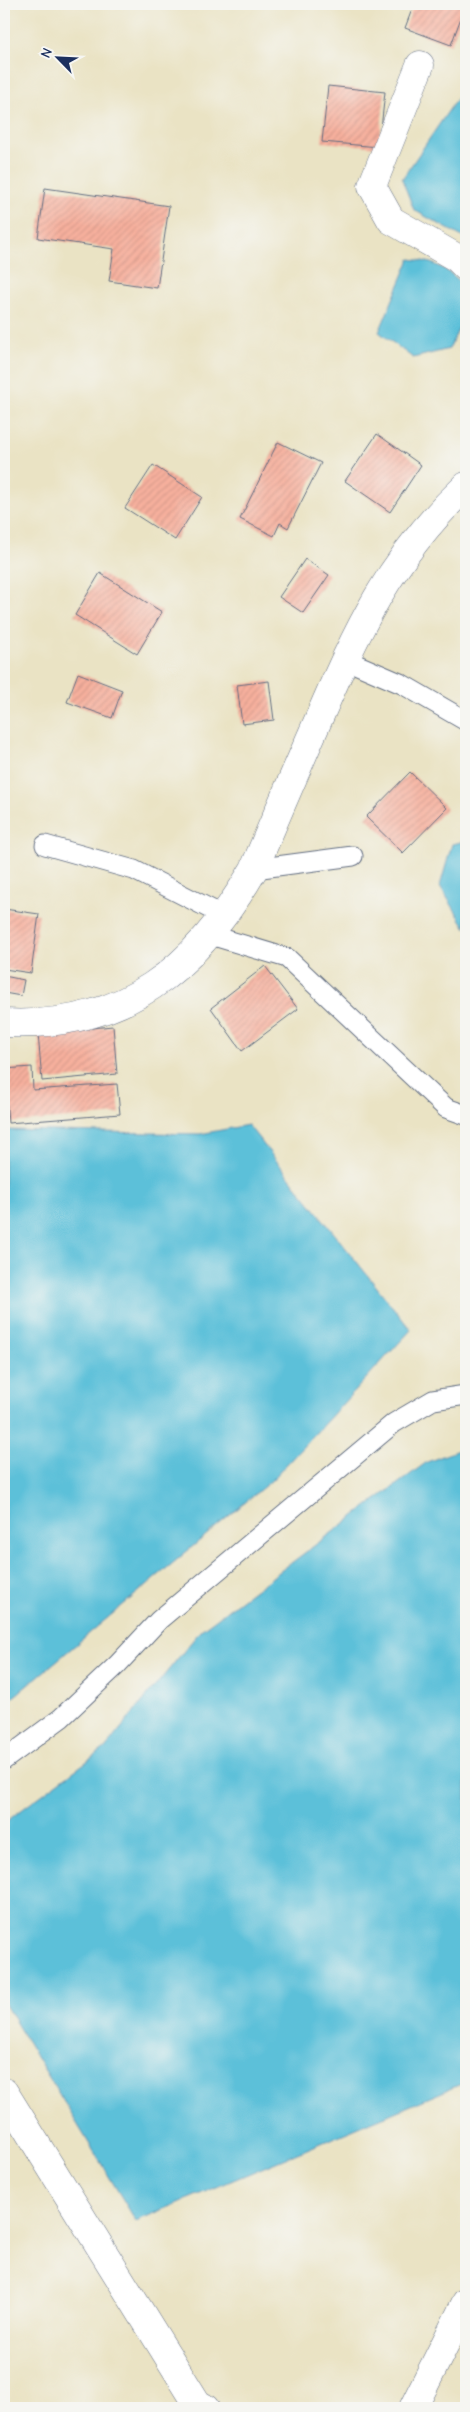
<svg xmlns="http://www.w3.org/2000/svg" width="470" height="2412" font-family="'Comic Neue',sans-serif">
<defs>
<pattern id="building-hatch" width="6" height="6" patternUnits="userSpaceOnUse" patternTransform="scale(1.25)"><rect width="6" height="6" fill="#f7b09d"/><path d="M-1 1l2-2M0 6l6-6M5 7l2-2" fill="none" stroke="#d3988a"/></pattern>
</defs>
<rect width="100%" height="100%" fill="#f6f6f2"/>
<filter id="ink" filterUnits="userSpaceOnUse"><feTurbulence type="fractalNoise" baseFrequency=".02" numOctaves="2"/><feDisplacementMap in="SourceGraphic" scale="10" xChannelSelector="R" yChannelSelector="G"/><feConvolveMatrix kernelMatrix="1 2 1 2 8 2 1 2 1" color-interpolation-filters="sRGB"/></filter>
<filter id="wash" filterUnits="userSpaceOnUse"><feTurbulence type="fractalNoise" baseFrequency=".0096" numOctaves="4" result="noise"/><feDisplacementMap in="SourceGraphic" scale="20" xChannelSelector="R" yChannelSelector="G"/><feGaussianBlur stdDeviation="1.12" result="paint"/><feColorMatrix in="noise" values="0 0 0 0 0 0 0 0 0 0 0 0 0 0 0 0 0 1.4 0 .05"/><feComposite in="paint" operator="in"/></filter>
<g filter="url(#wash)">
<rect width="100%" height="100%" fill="#eae3c4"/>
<!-- water -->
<g fill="#5bc0d9" stroke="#3b789c">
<polygon points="466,85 466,239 414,210 402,179"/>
<path d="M410,259c27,3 37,10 56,28v26l-17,36 -36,9 -34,-26z"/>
<polygon points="466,841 466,928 440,886 452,844"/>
<polygon points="248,1125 411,1330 273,1479 4,1705 4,1130 200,1134"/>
<polygon points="466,1447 466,2082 136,2221 4,2003 4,1823 105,1748 201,1630 427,1462"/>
</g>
<g id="blocks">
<!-- building -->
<g fill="url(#building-hatch)">
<polygon points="414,4 466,4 451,45 405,28"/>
<polygon points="328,86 385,92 379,147 322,142"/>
<polygon points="45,188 169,206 157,288 109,281 114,249 38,238"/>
<polygon points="377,434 421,465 390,512 345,481"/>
<polygon points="278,442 321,463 288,528 280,523 274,536 240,519"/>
<polygon points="153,465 202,497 175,540 125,508"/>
<polygon points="305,559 329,575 303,613 279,597"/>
<polygon points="100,573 162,612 137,654 75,615"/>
<polygon points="78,673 122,690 112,718 67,702"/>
<polygon points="269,681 274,720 242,724 237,685"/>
<polygon points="410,772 447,808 403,853 366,817"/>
<polygon points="4,909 39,914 31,973 4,969"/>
<polygon points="265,966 298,1009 242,1051 211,1008"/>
<polygon points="4,976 24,980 21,996 4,993"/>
<polygon points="113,1026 117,1074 42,1081 38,1033"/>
<polygon points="32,1067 33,1090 117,1084 120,1114 8,1123 4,1069"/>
</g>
</g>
</g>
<g filter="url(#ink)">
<use href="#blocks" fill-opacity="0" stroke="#636e82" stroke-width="1"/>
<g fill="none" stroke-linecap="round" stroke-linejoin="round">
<defs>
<g id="lane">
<polyline points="344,659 402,684 466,721"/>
<polyline points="45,845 134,870 222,915"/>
<polyline points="254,869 353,856"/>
<polyline points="207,934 287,958 446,1108 466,1115"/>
<polyline points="4,1760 61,1718 117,1665 159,1620 394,1423 433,1400 466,1395"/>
</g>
<g id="street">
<polyline points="420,65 372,186 391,220 457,258 466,267"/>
<path d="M4,1023c120,6 192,-54 250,-154 20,-48 41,-96 62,-144 40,-93 74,-168 150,-239"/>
<polyline points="4,2092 197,2403 205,2408"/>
<polyline points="413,2408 466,2302"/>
</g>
</defs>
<!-- lane casing -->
<use href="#lane" stroke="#636e82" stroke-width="21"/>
<!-- street casing -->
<use href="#street" stroke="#636e82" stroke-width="29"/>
<!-- lane -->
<use href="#lane" stroke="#fff" stroke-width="19"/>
<!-- street -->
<use href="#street" stroke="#fff" stroke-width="28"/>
</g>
</g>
<!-- margin -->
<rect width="470" height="2412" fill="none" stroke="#f6f6f2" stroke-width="20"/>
<!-- north arrow -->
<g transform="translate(58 58) rotate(294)" stroke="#f6f6f2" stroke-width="4" paint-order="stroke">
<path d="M0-4L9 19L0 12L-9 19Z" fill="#1b2f5e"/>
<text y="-8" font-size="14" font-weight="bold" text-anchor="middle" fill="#1b2f5e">N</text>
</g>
</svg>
